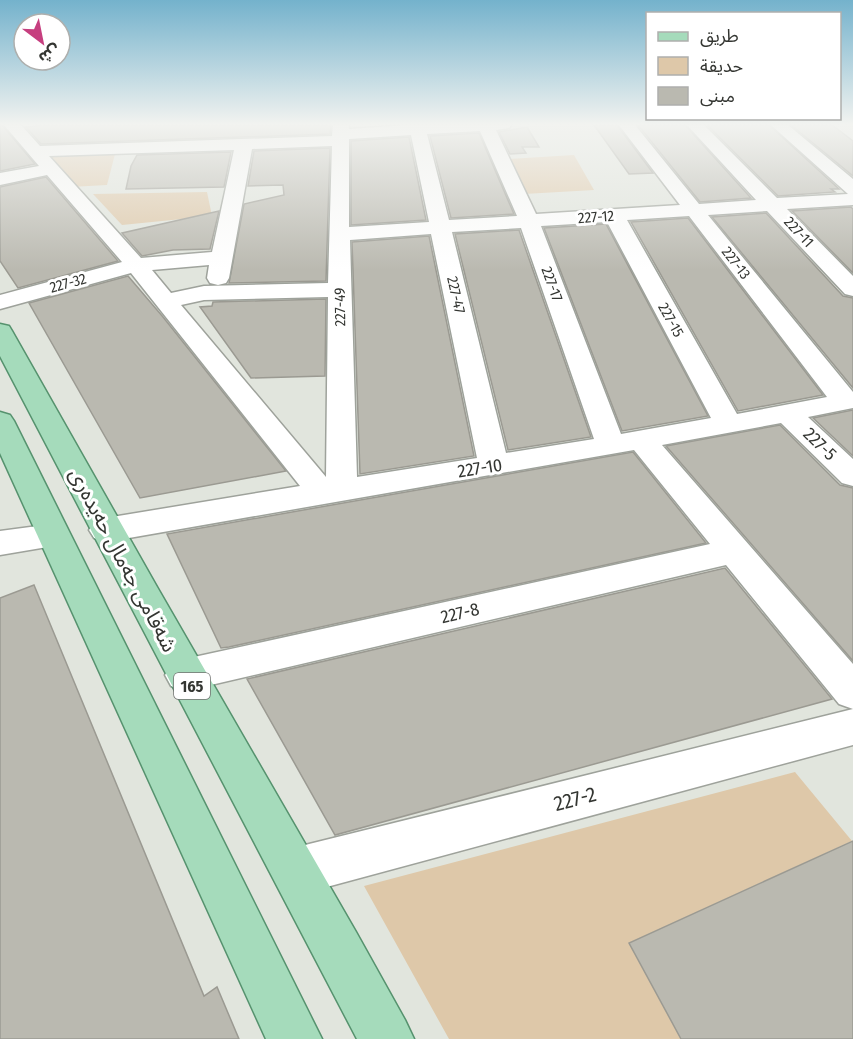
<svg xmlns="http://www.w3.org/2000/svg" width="853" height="1039" font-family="'Fira Sans Condensed','Noto Sans Arabic',sans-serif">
<rect width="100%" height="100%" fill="#e1e5dd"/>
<!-- green -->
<g fill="#dec8a9">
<polygon points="115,154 107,185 70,187 45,157"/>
<polygon points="574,155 594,190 524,194 509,159"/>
<polygon points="207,192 212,216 122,225 93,194"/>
<polygon points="795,772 852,841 629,943 681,1039 449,1039 364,886"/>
</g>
<!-- building -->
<g fill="#bab9b0" stroke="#9b9a92" stroke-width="1.5">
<polygon points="0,125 2,125 35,164 0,171"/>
<polygon points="42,125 331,125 330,134 41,144 26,127"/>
<polygon points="594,125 617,125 653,173 629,174"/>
<polygon points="638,125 685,125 751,198 700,202"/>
<polygon points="707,125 769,125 839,189 831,189 835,192 778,196"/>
<polygon points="791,125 832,125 853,141 853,176"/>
<polygon points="527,127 539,147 522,147 526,153 510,154 499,132"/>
<polygon points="479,133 514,214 451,218 430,136"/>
<polygon points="409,137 426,220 351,225 351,141"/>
<polygon points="330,148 326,281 229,283 244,204 284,195 283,185 248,186 254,151"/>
<polygon points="231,152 224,187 126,189 131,166 137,155"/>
<polygon points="46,177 118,261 18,288 0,261 0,187"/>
<polygon points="851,207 853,209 853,273 792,211"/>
<polygon points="219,211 210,249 173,250 142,256 122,233"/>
<polygon points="766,213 843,296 853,298 853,388 712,217"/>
<polygon points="688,218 823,395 738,411 631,222"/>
<polygon points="606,224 708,416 622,431 544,228"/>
<polygon points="519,230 591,437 508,450 455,234"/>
<polygon points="429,236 474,456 360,474 352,242"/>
<polygon points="128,276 163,317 286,471 140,498 29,303"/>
<polygon points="326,299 325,376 251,378 200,307 212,306 213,302"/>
<polygon points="853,410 853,456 813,418"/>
<polygon points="780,425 840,485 853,488 853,661 666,446"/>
<polygon points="633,452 706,543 229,647 221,648 167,534"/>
<polygon points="725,568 832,699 335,835 247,679"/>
<polygon points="34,585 204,996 217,987 239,1039 0,1039 0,598"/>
<polygon points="853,841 853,1039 681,1039 629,943"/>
</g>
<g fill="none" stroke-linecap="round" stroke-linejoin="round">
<defs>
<g id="minor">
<path d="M4,125h17l19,21 292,-10 1,-11h16v4l60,-4h102l-2,3 -13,2 40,84 144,-9 -61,-80h16l64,79 57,-4 -69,-75h17l73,73 71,-4 -77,-69h17l65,54v26l-66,4 66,67v20l-8,-2 -78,-83 -59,4 145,177v16l-45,9 45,42v27l-11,-3 -61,-60 -119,22 191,219v45l-14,-5 -113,-139 -541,126 -14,-5 -6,-11 6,-11 14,-5 525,-115 -76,-94 -528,92 -12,-4 -5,-8 5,-8 12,-4 194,-32 -169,-213 -131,36v-14l122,-33 -75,-87 -47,10v-12l39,-7zM480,131l37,85 -68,4 -22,-86zM411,135l18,87 -80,5v-88zM332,146l-4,137 -124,3 -33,7 -19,-23 57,-5 -2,13 3,5 8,2 8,-2 3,-5 23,-129zM234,150l-22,102 -71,6 -92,-102zM689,216l138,181 -90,17 -110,-194zM607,222l104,196 -90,16 -80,-208zM521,228l73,211 -88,14 -54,-221zM431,234l46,224 -120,19 -7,-237zM328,297l-2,180 -145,-172 23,-5z"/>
<polygon points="53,524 65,528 70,536 65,544 0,555 0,531"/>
<polygon points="853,709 853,745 297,895 280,888 273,871 280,854 297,847"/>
</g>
<g id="major">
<polygon points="0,324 9,326 12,331 157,587 356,932 405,1020 414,1039 357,1039 0,356"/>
<polygon points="0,412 10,415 14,421 322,1039 266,1039 0,453"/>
</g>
</defs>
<!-- minor casing -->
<use href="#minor" stroke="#9ea29b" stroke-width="3"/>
<!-- major casing -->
<use href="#major" stroke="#56926e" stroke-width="3"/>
<!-- minor -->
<use href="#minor" fill="#fff" fill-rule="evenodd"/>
<!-- major -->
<use href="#major" fill="#a5dbbb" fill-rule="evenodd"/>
</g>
<!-- sky -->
<linearGradient id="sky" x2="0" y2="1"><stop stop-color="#74b2cc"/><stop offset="0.46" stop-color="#f2f3f0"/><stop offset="1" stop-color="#f2f3f0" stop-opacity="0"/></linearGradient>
<rect width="853" height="270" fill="url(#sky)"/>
<g text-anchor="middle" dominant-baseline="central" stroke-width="6" stroke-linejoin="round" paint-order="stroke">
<!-- far-street labels -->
<g font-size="15" fill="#343632" stroke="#fff">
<text transform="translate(596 217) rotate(-4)">227-12</text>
<text transform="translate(799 232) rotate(47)">227-11</text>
<text transform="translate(736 263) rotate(52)">227-13</text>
<text transform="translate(68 283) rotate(-15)">227-32</text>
<text transform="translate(552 284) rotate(70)">227-17</text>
<text transform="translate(456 295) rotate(77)">227-47</text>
<text transform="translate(340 307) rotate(-91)">227-49</text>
<text transform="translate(671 320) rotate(61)">227-15</text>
</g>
<!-- shield labels -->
<rect fill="#fff" stroke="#717270" stroke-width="1.5" x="174" y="673" width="36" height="26" rx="4.5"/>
<g font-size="16" font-weight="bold" fill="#343632">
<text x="192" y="686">165</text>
</g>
<!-- street labels -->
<g font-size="18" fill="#343632" stroke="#fff">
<text transform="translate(820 444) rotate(44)">227-5</text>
<text transform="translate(480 468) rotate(-9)">227-10</text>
<text transform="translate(460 613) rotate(-13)">227-8</text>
</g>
<!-- near-street labels -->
<g font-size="21" fill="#343632" stroke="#fff">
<text transform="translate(123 560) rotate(62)">شەقامی جەمال حەیدەری</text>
<text transform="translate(575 799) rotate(-15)">227-2</text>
</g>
</g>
<!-- legend -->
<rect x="646" y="12" width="195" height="108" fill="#ffffff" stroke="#aeafad" stroke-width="1.5"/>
<rect x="658" y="32" width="30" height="9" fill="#a5dbbb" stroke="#aeafad" stroke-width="1.5"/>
<text x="700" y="42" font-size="18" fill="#343632">طريق</text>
<rect x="658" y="57" width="30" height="18" fill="#dec8a9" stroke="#aeafad" stroke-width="1.5"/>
<text x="700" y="72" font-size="18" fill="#343632">حديقة</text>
<rect x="658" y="87" width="30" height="18" fill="#bab9b0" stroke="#aeafad" stroke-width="1.5"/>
<text x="700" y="102" font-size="18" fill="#343632">مبنى</text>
<!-- north arrow -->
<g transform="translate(42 42) rotate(148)"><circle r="28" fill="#ffffff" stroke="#aeafad" stroke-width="1.5"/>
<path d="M0-4.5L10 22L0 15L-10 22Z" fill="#c63f7f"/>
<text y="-9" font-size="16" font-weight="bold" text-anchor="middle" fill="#343632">ش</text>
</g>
</svg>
